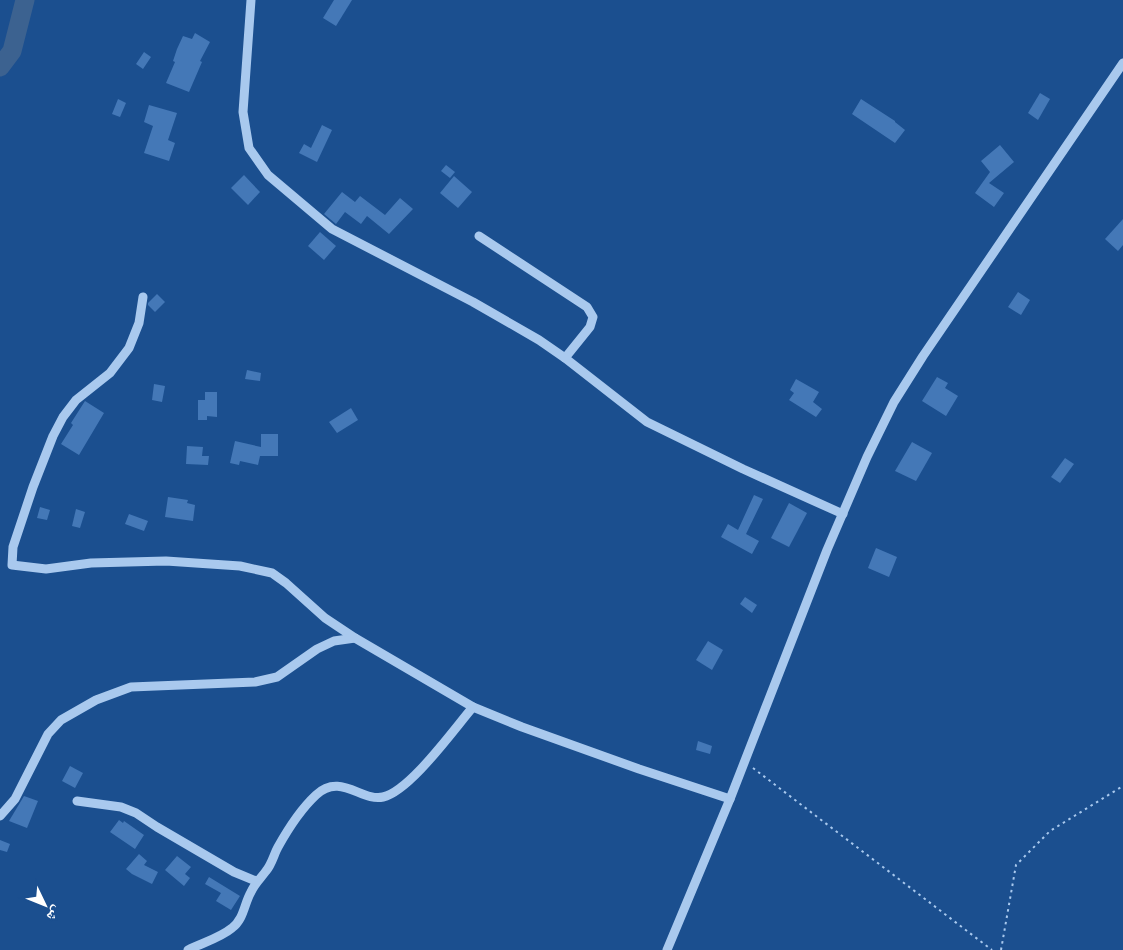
<svg xmlns="http://www.w3.org/2000/svg" width="1123" height="950" font-family="'Asap Condensed','Noto Naskh Arabic',sans-serif">
<rect width="100%" height="100%" fill="#1b4f8f"/>
<g fill="none" stroke-linecap="round" stroke-linejoin="round">
<!-- river -->
<polyline stroke="#3c6290" stroke-width="19" points="0,67 12,51 25,0"/>
</g>
<!-- building -->
<g fill="#4478b7">
<polygon points="334,0 352,0 336,26 323,18"/>
<polygon points="195,33 210,42 200,61 202,62 189,92 166,83 175,62 173,61 177,49 183,36 192,39"/>
<polygon points="144,52 151,57 143,69 136,64"/>
<polygon points="1040,93 1050,99 1038,120 1028,113"/>
<polygon points="118,99 126,103 120,117 112,114"/>
<polygon points="861,99 895,121 895,122 905,130 895,143 852,114"/>
<polygon points="149,105 177,113 168,140 175,143 169,161 144,153 153,126 144,122"/>
<polygon points="322,125 332,130 317,162 299,153 304,144 311,148"/>
<polygon points="1000,145 1014,162 989,183 1004,193 994,207 975,193 990,172 981,161"/>
<polygon points="446,165 455,172 450,178 441,171"/>
<polygon points="244,175 260,192 248,205 231,188"/>
<polygon points="454,176 472,192 458,208 440,193"/>
<polygon points="342,192 355,202 360,196 385,215 400,198 413,209 389,234 367,216 361,224 345,212 336,224 324,214"/>
<polygon points="1123,219 1123,245 1118,251 1105,239"/>
<polygon points="320,232 336,246 324,260 308,246"/>
<polygon points="1018,292 1030,300 1021,315 1008,307"/>
<polygon points="157,294 165,302 155,312 148,305 148,303"/>
<polygon points="247,370 261,373 260,381 245,379"/>
<polygon points="937,377 948,383 945,388 958,396 946,416 922,401"/>
<polygon points="796,379 819,392 813,402 822,409 816,417 789,400 794,393 790,390"/>
<polygon points="154,384 165,386 162,402 152,400"/>
<polygon points="205,392 217,392 217,417 207,416 207,420 198,420 198,400 205,400"/>
<polygon points="85,401 104,413 79,455 61,444 73,425 71,423"/>
<polygon points="351,408 358,420 337,433 329,422"/>
<polygon points="261,434 278,434 278,456 260,456 258,465 240,461 239,465 230,463 235,441 261,447"/>
<polygon points="912,442 932,453 916,481 895,471"/>
<polygon points="187,446 203,447 202,456 209,456 208,465 186,464"/>
<polygon points="1065,458 1074,464 1060,483 1051,477"/>
<polygon points="754,495 763,499 746,534 759,541 752,554 721,537 728,524 738,530"/>
<polygon points="168,497 188,500 187,503 195,505 193,521 165,517"/>
<polygon points="789,503 807,513 789,547 771,538"/>
<polygon points="40,507 50,510 47,520 37,518"/>
<polygon points="76,509 85,512 80,528 72,526"/>
<polygon points="129,514 148,521 144,531 125,524"/>
<polygon points="876,548 897,557 889,577 868,568"/>
<polygon points="745,597 757,605 752,613 740,604"/>
<polygon points="708,641 723,650 712,670 696,660"/>
<polygon points="698,741 712,746 710,754 696,750"/>
<polygon points="70,766 83,773 75,788 62,781"/>
<polygon points="24,796 38,801 27,828 9,821"/>
<polygon points="119,820 123,823 124,821 144,835 135,849 110,832"/>
<polygon points="0,840 10,844 7,852 0,850"/>
<polygon points="139,854 147,861 144,865 158,872 152,884 132,874 126,869"/>
<polygon points="177,856 191,867 185,874 190,878 184,886 165,870"/>
<polygon points="209,877 240,896 231,910 216,901 221,893 205,884"/>
</g>
<g fill="none" stroke-linecap="round" stroke-linejoin="round">
<!-- path -->
<g stroke="#a9c9ee" stroke-width="2" stroke-dasharray="2.5 4" stroke-linecap="butt">
<polyline points="753,768 992,950"/>
<polyline points="1001,950 1016,865 1050,831 1123,786"/>
</g>
<!-- minor -->
<g stroke="#a9c9ee" stroke-width="9">
<polyline points="251,0 243,112 249,148 268,175 332,229 473,302 539,340 565,358 647,422 743,469 843,514"/>
<polyline points="479,236 587,307 593,317 590,327 565,358"/>
<polyline points="143,297 139,323 129,348 110,373 76,400 63,417 53,436 33,487 13,547 12,565 46,569 91,563 166,561 240,566 272,573 286,583 325,618 355,638 473,707 522,727 639,769 730,799"/>
<polyline points="77,801 121,807 136,813 157,827 234,872 256,881"/>
<polyline points="0,816 15,799 48,734 61,720 96,700 131,687 255,682 277,677 317,649 334,641 355,638"/>
<path d="M188,950c14,-7 32,-12 44,-22 12,-9 12,-24 19,-36 4,-9 10,-14 15,-21 6,-7 8,-17 12,-24 10,-18 23,-38 38,-52 24,-23 46,7 67,2 27,-6 71,-68 90,-90"/>
<polyline points="667,950 730,799 827,550 867,457 894,402 923,356 1123,63"/>
</g>
</g>
<!-- north arrow -->
<g transform="translate(45 905) rotate(133)" stroke="#1b4f8f" stroke-width="4" paint-order="stroke">
<path d="M0-4L9 19L0 12L-9 19Z" fill="#ffffff"/>
<text y="-8" font-size="14" font-weight="bold" text-anchor="middle" fill="#ffffff">ش</text>
</g>
</svg>
